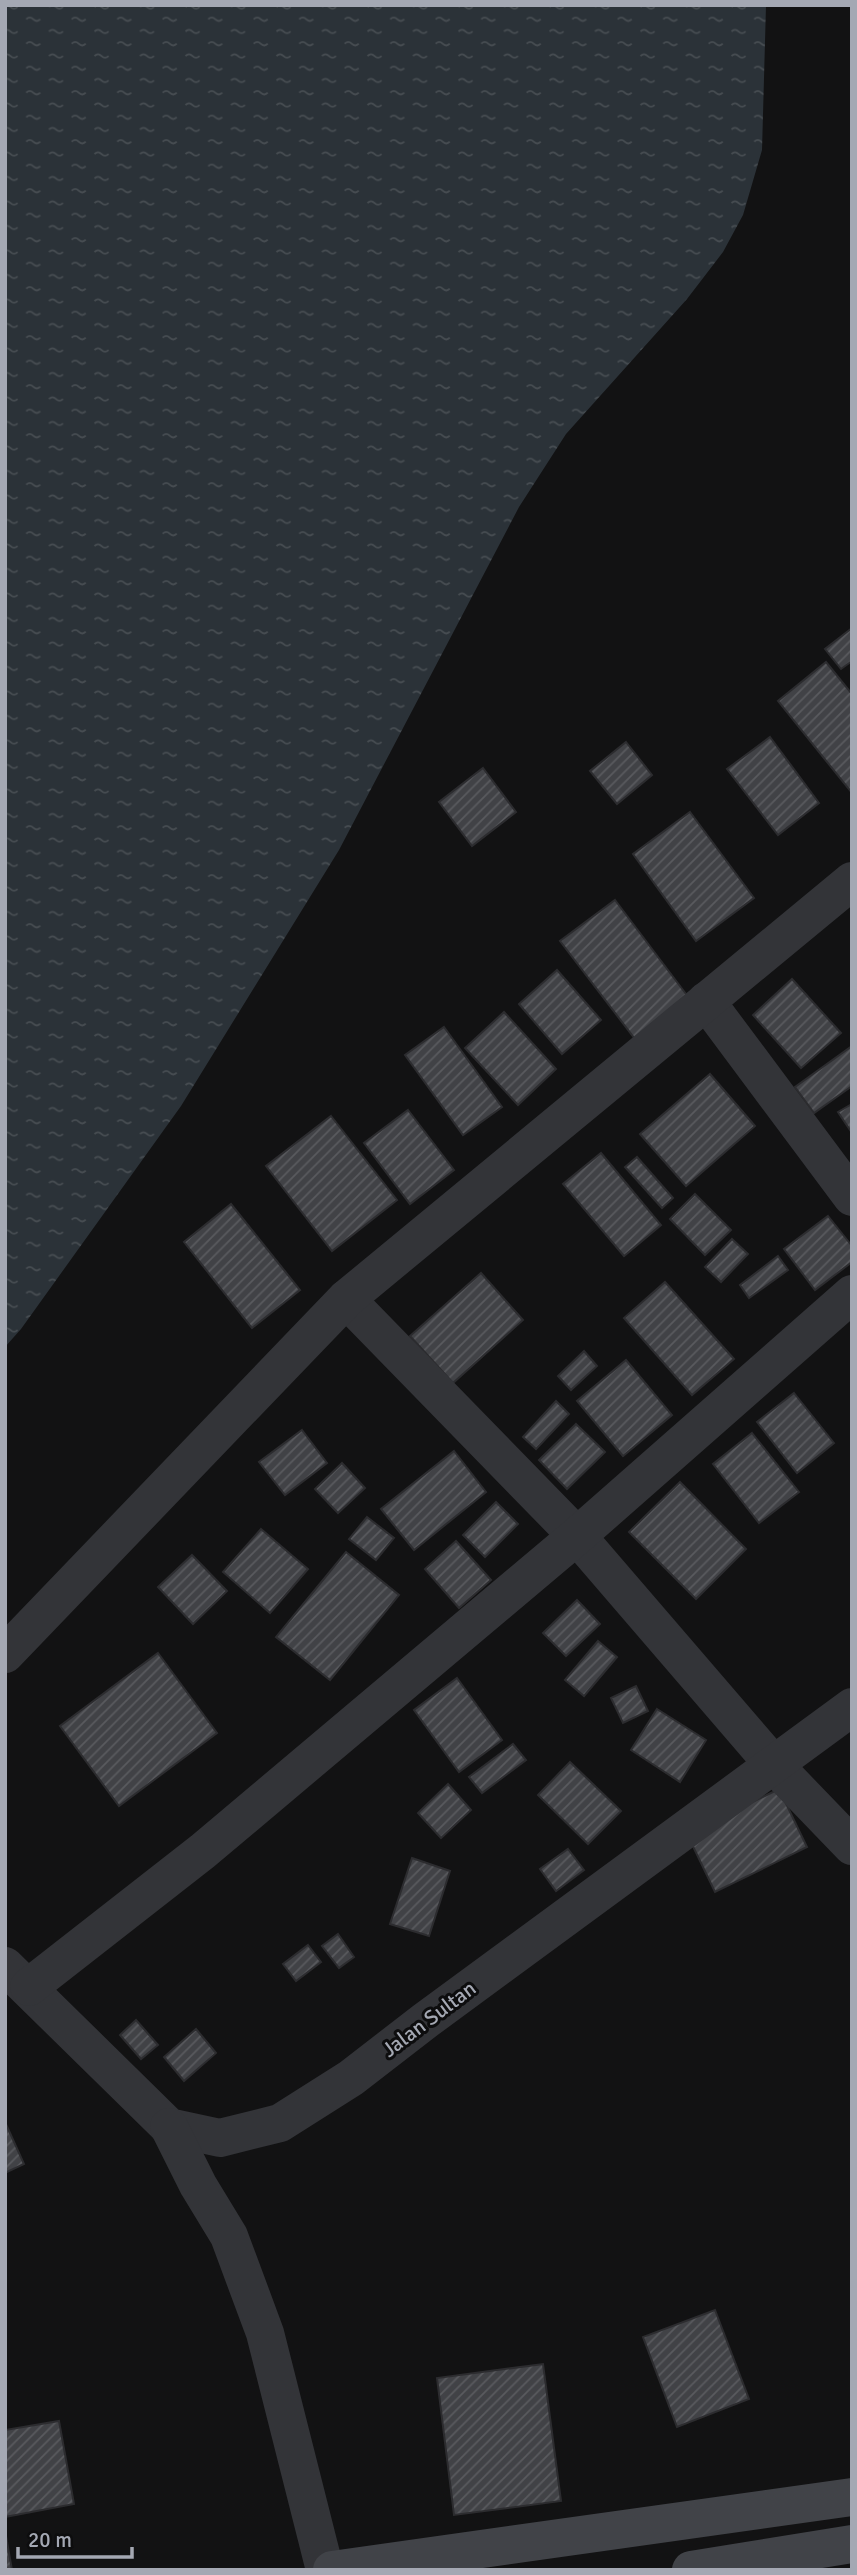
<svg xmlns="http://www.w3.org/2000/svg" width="857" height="2575" font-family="Signika,sans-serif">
<defs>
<pattern id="water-ripples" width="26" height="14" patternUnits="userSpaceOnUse" patternTransform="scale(1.75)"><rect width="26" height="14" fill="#2b3238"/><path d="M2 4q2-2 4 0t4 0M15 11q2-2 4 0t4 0" fill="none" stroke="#474d52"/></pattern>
<pattern id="building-hatch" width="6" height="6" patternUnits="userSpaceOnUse" patternTransform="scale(1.75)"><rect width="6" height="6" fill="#414246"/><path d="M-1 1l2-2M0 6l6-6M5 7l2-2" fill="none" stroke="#595a5e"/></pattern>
</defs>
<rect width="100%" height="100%" fill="#121213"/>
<!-- water -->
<polygon fill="url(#water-ripples)" points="5,5 766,5 762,150 743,215 723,252 687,299 566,434 519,507 339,850 181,1106 21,1329 5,1347"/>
<!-- building -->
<g fill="url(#building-hatch)" stroke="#2c2c2f" stroke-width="2">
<polygon points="852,628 852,661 841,669 825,649"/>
<polygon points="826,662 852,694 852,793 778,701"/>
<polygon points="770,737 819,803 778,835 727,769"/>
<polygon points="626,742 652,775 617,804 590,771"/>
<polygon points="483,768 516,812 472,846 439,802"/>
<polygon points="690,812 754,898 696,941 633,854"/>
<polygon points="615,900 689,998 635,1039 560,941"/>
<polygon points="557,970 601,1020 562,1054 519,1004"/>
<polygon points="792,979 841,1033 801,1068 753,1015"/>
<polygon points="504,1012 556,1069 518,1105 465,1048"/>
<polygon points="444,1027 502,1107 463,1135 405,1055"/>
<polygon points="852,1046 852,1086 814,1113 795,1087"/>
<polygon points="710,1074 755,1126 686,1186 640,1134"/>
<polygon points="852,1104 852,1133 838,1112"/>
<polygon points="408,1110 454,1170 410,1204 364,1143"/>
<polygon points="331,1116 397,1200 332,1251 266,1166"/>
<polygon points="601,1153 661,1225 624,1256 563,1184"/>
<polygon points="637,1157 673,1198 662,1208 625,1167"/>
<polygon points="695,1194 731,1230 705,1255 670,1219"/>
<polygon points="231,1204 300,1290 252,1328 184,1242"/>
<polygon points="828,1216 852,1246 852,1262 815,1290 784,1249"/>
<polygon points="732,1239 748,1254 721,1282 705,1267"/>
<polygon points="778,1256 788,1270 749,1298 740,1285"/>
<polygon points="481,1273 523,1320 453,1383 410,1336"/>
<polygon points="665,1282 734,1359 692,1395 624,1318"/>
<polygon points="584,1351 597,1366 571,1390 558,1376"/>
<polygon points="626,1360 672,1415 623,1456 577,1401"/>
<polygon points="794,1393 834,1443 797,1473 757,1422"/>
<polygon points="556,1401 569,1414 536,1449 523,1437"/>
<polygon points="576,1424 605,1452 567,1489 539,1460"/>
<polygon points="302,1430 327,1463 285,1495 259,1462"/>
<polygon points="752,1433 799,1492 759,1523 713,1464"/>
<polygon points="454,1451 486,1492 414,1550 381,1509"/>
<polygon points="342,1463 365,1488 338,1513 315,1489"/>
<polygon points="680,1482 746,1549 696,1599 629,1532"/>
<polygon points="496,1502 518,1524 485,1557 463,1535"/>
<polygon points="367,1517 394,1538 376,1560 349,1539"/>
<polygon points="261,1529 308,1569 270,1613 223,1572"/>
<polygon points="456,1541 491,1580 459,1608 425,1569"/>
<polygon points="346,1552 399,1595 330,1680 276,1637"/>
<polygon points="192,1555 227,1591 193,1624 158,1587"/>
<polygon points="577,1600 600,1624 566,1656 543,1633"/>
<polygon points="598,1641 617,1657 584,1696 565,1680"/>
<polygon points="158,1653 217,1733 119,1806 60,1726"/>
<polygon points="457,1678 502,1740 459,1772 414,1710"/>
<polygon points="636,1686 648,1711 623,1723 611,1698"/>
<polygon points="657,1709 706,1740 680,1782 631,1750"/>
<polygon points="513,1744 526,1760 482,1793 469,1777"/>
<polygon points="570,1762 621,1811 588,1844 538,1795"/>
<polygon points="448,1784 471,1810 441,1838 418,1813"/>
<polygon points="779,1789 807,1847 715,1892 687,1834"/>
<polygon points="568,1849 584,1870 556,1891 540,1869"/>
<polygon points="412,1858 450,1871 429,1936 390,1924"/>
<polygon points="338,1934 354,1957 339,1968 322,1946"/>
<polygon points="308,1945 321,1962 296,1981 283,1964"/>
<polygon points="136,2020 158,2045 141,2059 120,2035"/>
<polygon points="196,2029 216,2053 184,2081 164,2057"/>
<polygon points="5,2122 24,2164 5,2173"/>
<polygon points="715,2310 749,2399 677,2427 643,2337"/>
<polygon points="543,2364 561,2501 454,2515 437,2378"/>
<polygon points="59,2421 74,2504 5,2517 5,2430"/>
<polygon points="6,2536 12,2570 5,2570"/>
</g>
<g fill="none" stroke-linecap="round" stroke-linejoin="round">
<!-- minor -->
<g stroke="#333438" stroke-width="38">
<polyline points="706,1001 852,1197"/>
<polyline points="346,1299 577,1536 774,1765 852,1846"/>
<polyline points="5,1966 169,2127 220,2138 280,2123 351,2078 426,2020 852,1707"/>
<polyline points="29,1987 203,1851 577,1536 852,1294"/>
<polyline points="169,2127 198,2185 229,2236 265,2333 325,2570"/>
</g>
<!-- tertiary -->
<polyline stroke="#333438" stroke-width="38" points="5,1654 346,1299 852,881"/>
<!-- secondary -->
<g stroke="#414348" stroke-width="38">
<polyline points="332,2570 852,2497"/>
<polyline points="691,2570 852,2544"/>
</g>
</g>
<g text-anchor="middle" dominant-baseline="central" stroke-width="6" stroke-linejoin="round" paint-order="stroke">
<!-- street labels -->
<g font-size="21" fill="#a4a8b3" stroke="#0d0d0e">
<text transform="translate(429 2019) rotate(-37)">Jalan Sultan</text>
</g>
</g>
<!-- border -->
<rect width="857" height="2575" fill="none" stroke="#a4a8b3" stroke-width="14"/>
<!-- scale -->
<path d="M18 2547v10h114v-10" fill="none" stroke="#a4a8b3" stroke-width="3.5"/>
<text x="28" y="2547" font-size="21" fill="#a4a8b3" stroke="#0d0d0e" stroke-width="5" paint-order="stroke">20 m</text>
</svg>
